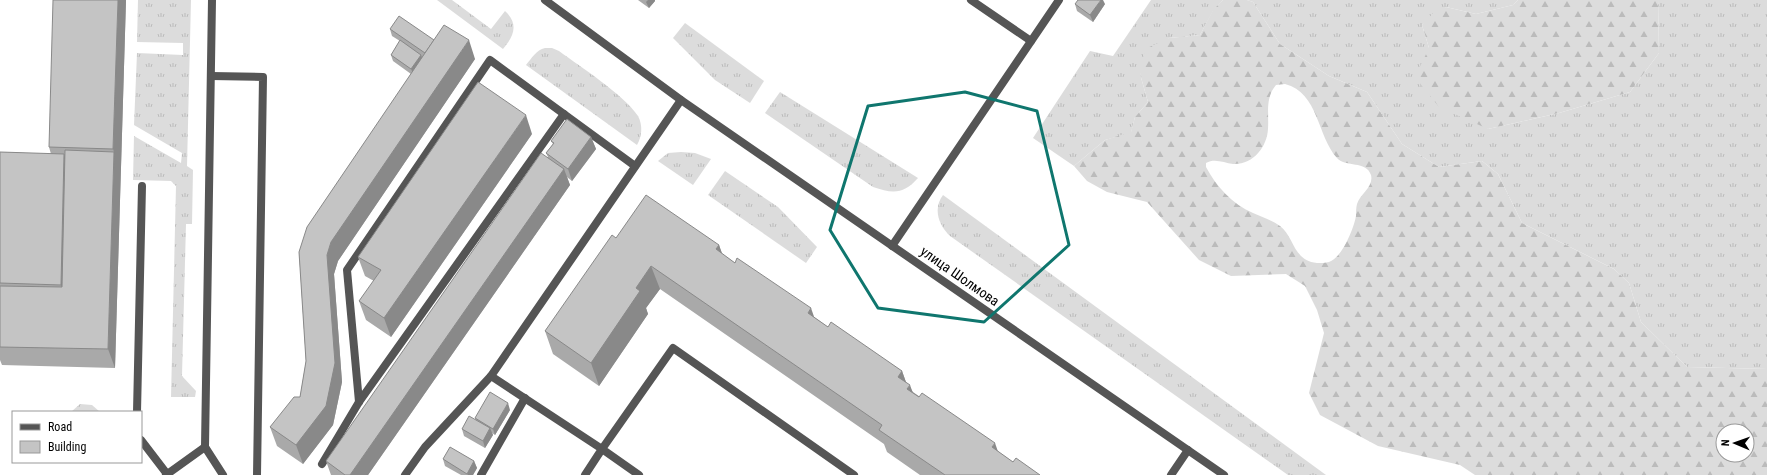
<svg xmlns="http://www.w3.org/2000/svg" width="1767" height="475" font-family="'Roboto Condensed',sans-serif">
<defs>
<pattern id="grass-tufts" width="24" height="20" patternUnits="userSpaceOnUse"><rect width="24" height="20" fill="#dcdcdc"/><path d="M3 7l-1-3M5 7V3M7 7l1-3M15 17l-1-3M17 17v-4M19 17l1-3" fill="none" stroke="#bbb"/></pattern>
<pattern id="forest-firs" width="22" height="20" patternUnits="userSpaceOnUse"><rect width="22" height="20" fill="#dcdcdc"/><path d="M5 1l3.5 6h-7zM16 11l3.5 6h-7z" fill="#bbb"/></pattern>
</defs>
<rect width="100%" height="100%" fill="#fff"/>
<!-- grass -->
<g fill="url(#grass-tufts)">
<polygon points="138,0 191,0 187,166 193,170 192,224 186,224 182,376 196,391 195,397 171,397 176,186 171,181 133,180 134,136 181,163 182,153 134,125 137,53 183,55 183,43 137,42"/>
<path d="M437,0h15l39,29 14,-18c14,13 9,25 -2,38z"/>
<polygon points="1151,0 1223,0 1213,11 1200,35 1169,38 1140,74 1148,102 1135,117 1131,133 1105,140 1074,166 1033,138 1090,51 1113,56"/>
<polygon points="1247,0 1518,0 1513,5 1476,14 1446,7 1422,25 1429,48 1488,129 1559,113 1630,92 1659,53 1658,0 1767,0 1767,369 1687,367 1641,322 1629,283 1614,269 1522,223 1498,174 1482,161 1439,167 1402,144 1367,92 1329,76 1280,44 1253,2"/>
<polygon points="685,23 764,81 750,103 715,80 673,38"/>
<path d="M545,48h7l7,3c22,16 65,44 79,65 5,9 4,21 -1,29l-111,-80c6,-7 10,-15 19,-17z"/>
<path d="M780,92l138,86c-14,16 -25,16 -45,9l-108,-74z"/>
<polygon points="681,152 695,153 711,159 693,185 658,161 668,153"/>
<polygon points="725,171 778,207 817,247 806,263 708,195"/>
<path d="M943,195l383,280h-38l-338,-239c-12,-11 -17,-28 -7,-41z"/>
<polygon points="80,404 92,405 100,412 71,412"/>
</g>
<!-- forest -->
<g fill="url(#forest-firs)" fill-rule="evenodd">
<path d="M1223,0h24l6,2 27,42 49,32 38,16 35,52 37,23 43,-6 16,13 24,49 92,46 15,14 12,39 46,45 80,2v106h-292l-15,-10 -82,-19 -58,-31 -11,-22 15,-60 -7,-23 -12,-24 -19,-12 -55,2 -32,-16 -52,-58 -40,-10 -20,-11 -13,-15 31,-26 26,-8 4,-15 13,-15 -8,-28 5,-25 24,-11 31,-3 13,-25zM1285,84c34,9 32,52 52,74 9,10 29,2 34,17 3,12 -11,19 -14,29 -1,4 -1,8 -1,12 -2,12 -14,42 -27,46 -3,1 -9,1 -12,1 -24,-2 -23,-27 -37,-37 -9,-6 -18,-9 -27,-13 -21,-9 -37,-27 -47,-46v-4c9,-5 18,0 27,1 20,1 34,-17 35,-35 1,-16 -3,-31 8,-44zM1723,431h24v24h-24z"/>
<polygon points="1518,0 1658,0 1659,53 1630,92 1559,113 1488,129 1439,107 1415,77 1429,48 1422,25 1434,12 1446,7 1476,14 1513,5"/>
</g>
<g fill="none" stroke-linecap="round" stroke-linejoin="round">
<!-- service -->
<g stroke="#555" stroke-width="8">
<polyline points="212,0 205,447 223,475"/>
<polyline points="971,0 1031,41"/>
<polyline points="211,76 263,77 257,475"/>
<polyline points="892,246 1059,0"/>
<polyline points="359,402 347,270 490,60 635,166"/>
<polyline points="137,412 142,186"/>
<polyline points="141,440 167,474"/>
<polyline points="322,464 359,402 564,114"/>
<polyline points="166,475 205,447"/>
<polyline points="405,475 425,447 491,376"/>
<polyline points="481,475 525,398"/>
<polyline points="585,475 602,449 491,376 681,100"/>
<polyline points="639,475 602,449 673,348 854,475"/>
<polyline points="1171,475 1188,450"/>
</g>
<!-- minor -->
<polyline stroke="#555" stroke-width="8" points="545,0 681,100 1224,475"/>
</g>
<!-- wall -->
<g fill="#a9a9a9">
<polygon points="126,0 115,368 2,365 0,360 0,152 51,154 49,147"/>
<polygon points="638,0 655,0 655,1 649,8"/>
<polygon points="1075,4 1105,4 1093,22 1077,11"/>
<polygon points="390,29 434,40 475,59 338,261 334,274 342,382 333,425 303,464 277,446 270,427 300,397 306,361 299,252 411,74 393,61 391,55 400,41 392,36"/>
<polygon points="532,134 391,337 366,320 359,301 374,281 365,276 358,257"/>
<polygon points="591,137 596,149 572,181 567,177 570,185 368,475 331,475 326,461 548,157 546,153 553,144 551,141"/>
<polygon points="616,238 719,245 722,254 814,317 828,327 902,371 906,382 913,392 1013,462 1040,475 920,475 887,452 884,444 660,289 646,308 648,314 599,386 553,354 545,331"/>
<polygon points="510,410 495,435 492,433 493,435 485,448 464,436 462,429 476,420 475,418"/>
<polygon points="443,459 474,461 477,468 473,475 461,475 445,466"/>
</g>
<!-- shaded-wall -->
<g fill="#898989">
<polygon points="118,0 126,0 115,368 108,349 114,152 113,149"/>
<polygon points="648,0 655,0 655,1 649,8 646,2"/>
<polygon points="1101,0 1103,0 1105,4 1093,22 1090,15"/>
<polygon points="469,40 475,59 338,261 334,274 342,382 333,425 303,464 296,445 327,255 331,242"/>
<polygon points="421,55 424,62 414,75 411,69"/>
<polygon points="526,115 532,134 391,337 384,318"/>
<polygon points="591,137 596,149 572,181 568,169"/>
<polygon points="64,154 72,176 68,306 61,285"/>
<polygon points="564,169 570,185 368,475 350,475"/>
<polygon points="719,245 727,267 716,249"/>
<polygon points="651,266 660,289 646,308 648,314 599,386 591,363 636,288"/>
<polygon points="811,308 819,331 808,313"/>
<polygon points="902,371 908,388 910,385 918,407 898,377"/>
<polygon points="508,403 510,410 495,435 493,429"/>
<polygon points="490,428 493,435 485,448 483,441"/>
<polygon points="995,443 1003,466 992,447"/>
<polygon points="474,461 477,468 473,475 468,475 467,474"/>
</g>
<!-- building -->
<g fill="#c4c4c4" stroke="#898989">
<polygon points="53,0 118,0 113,149 49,147"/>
<polygon points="1078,0 1101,0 1090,15 1075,4"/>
<polygon points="399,16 434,40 425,53 390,29"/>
<polygon points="444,25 469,40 331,242 327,255 335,363 326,406 296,445 270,427 294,397 300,397 306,361 299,252 307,227"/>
<polygon points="400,40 421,55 411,69 391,55"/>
<polygon points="478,82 526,115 384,318 359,301 381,270 358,257"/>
<polygon points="567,119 591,137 568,169 546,153 554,143 551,141"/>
<polygon points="65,150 114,152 108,349 0,347 0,286 62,287"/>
<polygon points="0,152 64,154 61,285 0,283"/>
<polygon points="541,153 564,169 350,475 345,475 326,461"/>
<polygon points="646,195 719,245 716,249 735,263 737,258 811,308 808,313 828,327 831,322 902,371 898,377 910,385 907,389 919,397 922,393 995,443 992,447 1013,462 1016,458 1040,475 945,475 879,430 882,425 651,266 636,288 640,291 591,363 545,331 612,235 616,238"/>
<polygon points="490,392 508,403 493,429 475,418"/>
<polygon points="469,416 490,428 483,441 462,429"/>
<polygon points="450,447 474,461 467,474 443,459"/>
</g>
<!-- marked area -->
<path fill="none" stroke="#0f766e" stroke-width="3" stroke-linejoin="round" d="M965,92l72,19 32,134 -85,77 -106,-14 -48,-78 38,-124z"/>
<g text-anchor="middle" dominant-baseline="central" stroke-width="3" stroke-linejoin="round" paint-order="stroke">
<!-- street labels -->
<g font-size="14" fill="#000" stroke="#fff">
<text transform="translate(960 276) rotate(35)">улица Шолмова</text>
</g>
</g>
<!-- legend -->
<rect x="12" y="411" width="130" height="52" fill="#ffffff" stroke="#999999"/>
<rect x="20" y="424" width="20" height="6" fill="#555555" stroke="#999999"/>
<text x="48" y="431" font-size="12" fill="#000000">Road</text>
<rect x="20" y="441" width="20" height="12" fill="#c4c4c4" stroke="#999999"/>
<text x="48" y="451" font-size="12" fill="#000000">Building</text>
<!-- north arrow -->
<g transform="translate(1735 443) rotate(272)"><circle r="19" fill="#ffffff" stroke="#999999"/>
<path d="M0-3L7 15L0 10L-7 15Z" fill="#000000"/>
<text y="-6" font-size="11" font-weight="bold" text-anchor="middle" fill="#000000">N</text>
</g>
</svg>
